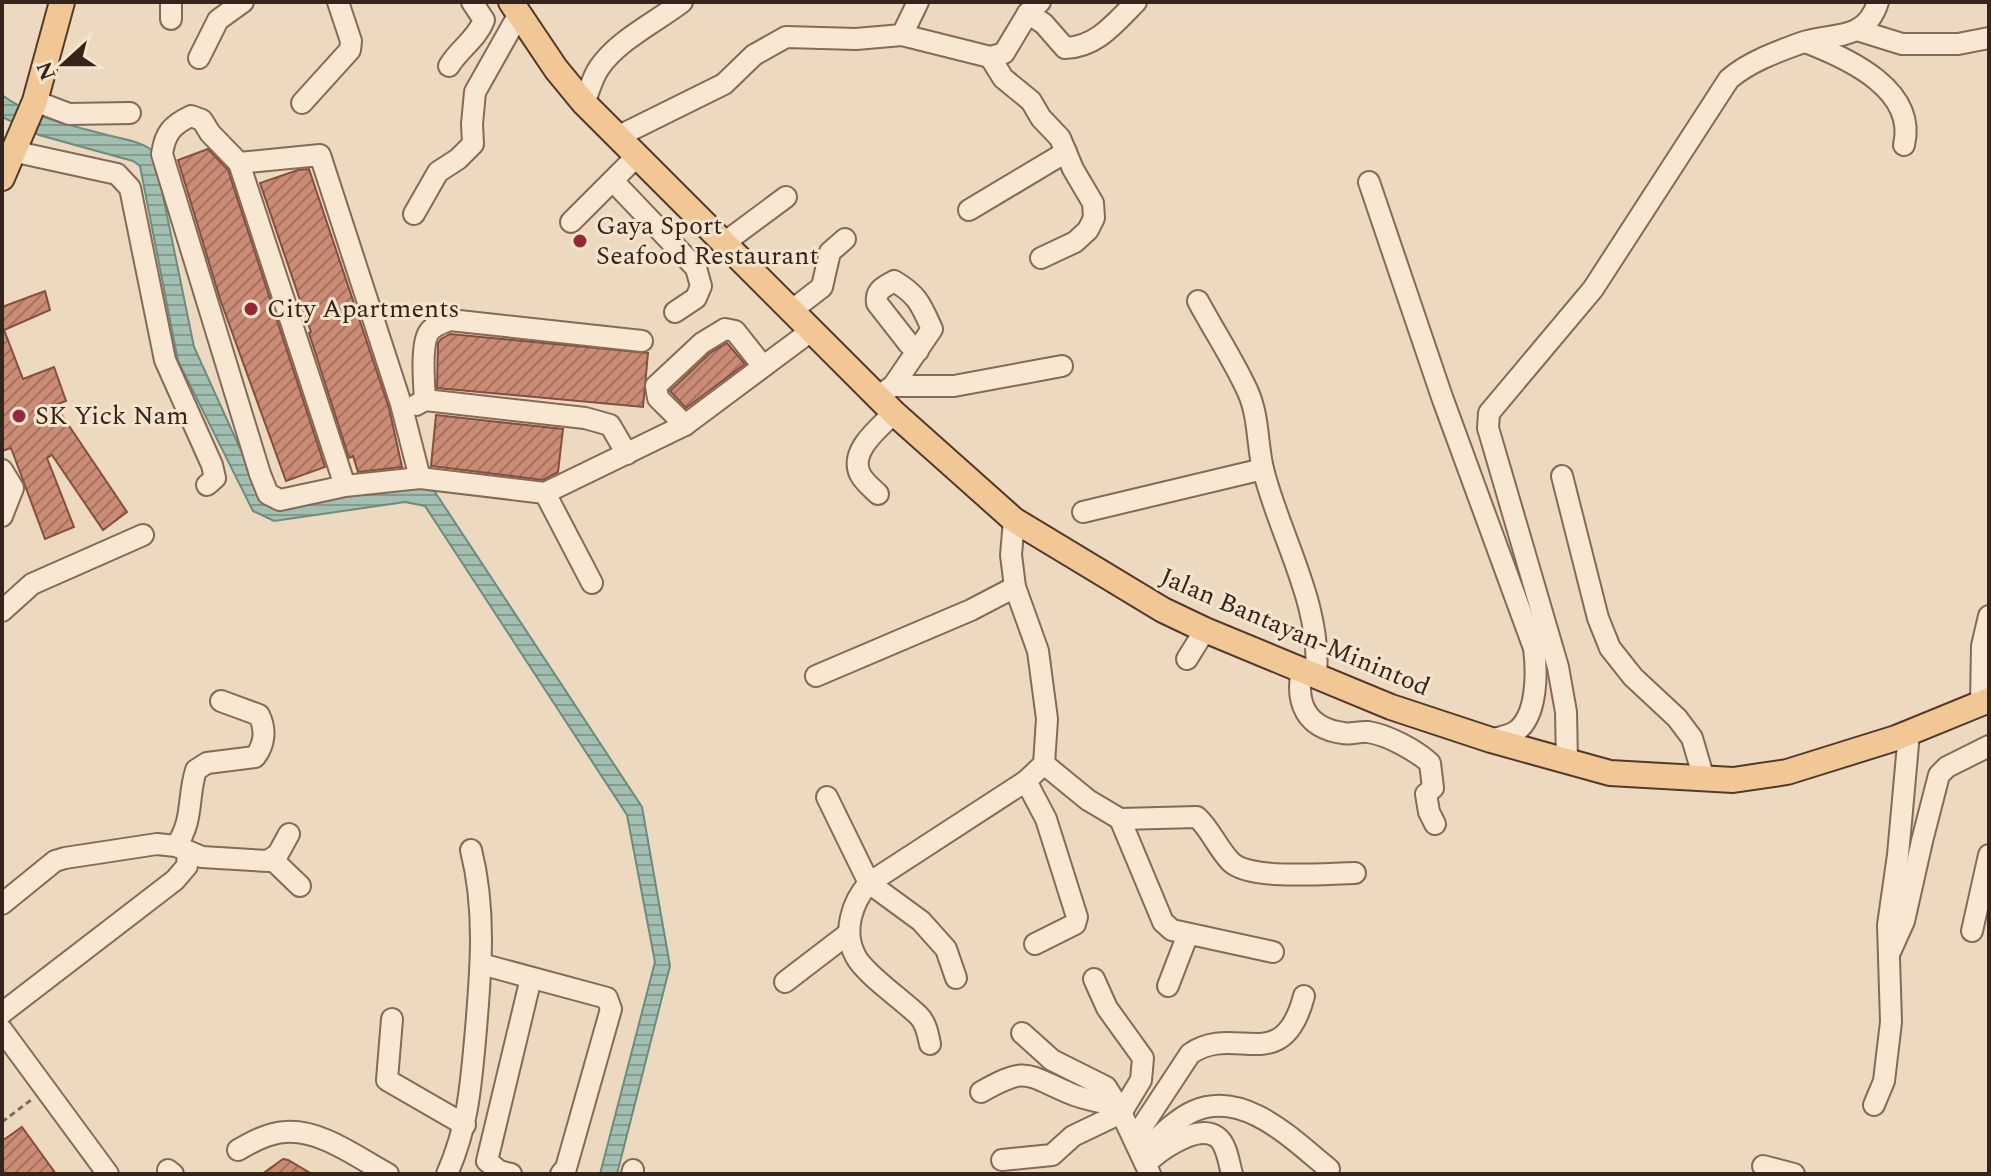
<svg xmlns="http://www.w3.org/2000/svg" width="1991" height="1176" font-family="Spectral,serif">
<defs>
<pattern id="water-rules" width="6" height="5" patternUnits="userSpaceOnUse" patternTransform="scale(2)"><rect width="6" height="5" fill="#a2bfb2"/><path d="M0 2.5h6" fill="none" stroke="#859b90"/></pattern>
<pattern id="building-hatch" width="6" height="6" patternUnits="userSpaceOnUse" patternTransform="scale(2)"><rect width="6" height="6" fill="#cb8c75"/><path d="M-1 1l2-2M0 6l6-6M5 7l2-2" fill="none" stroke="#a6725f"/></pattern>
</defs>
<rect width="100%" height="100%" fill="#edd9bf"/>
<!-- water -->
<path fill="url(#water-rules)" stroke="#6a8d7f" stroke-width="2" d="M2,95c31,23 69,30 105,40 15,4 35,6 47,17l40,195 69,152 148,-16 22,6 209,318 28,159 -53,208h-17l55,-212 -28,-147 -202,-309 -20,-4 -131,19 -21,-10 -75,-150 -38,-195 -7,-5 -94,-26 -33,-16 -4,-3z"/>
<!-- building -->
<g fill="url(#building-hatch)" stroke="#854f3e" stroke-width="2">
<polygon points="208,149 228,170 325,467 286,481 220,299 178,160"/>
<polygon points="309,169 389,408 402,467 358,472 353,456 349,458 309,333 311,332 260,183 298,170"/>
<polygon points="45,291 50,310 4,330 23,379 54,367 66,401 55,405 127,512 103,530 52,455 47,458 74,527 45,539 11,448 2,451 2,307"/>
<polygon points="450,334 648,353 643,407 437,388 438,343 441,339"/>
<polygon points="727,343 745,364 686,408 670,391 710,353"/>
<polygon points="436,415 563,429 558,472 543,480 431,466"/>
<polygon points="22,1127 56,1174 2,1174 2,1141"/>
<polygon points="283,1159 288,1160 312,1174 262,1174"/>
</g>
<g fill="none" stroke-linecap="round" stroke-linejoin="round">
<defs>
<g id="minor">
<path d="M1028,13l16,11 21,24c32,-1 50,-25 71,-46"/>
<polyline points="171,19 171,2"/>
<polyline points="1857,30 1902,44 1958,44 1989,38"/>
<polyline points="902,35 918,2"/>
<path d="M1808,43c41,16 109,47 96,102"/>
<polyline points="990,57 1003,78 1031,101 1041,118 1060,138 1073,169 1093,203 1094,218 1088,230 1075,242 1041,258"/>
<polyline points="199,58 218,20 243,2"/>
<path d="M449,66c10,-17 28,-27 35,-46l-12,-18"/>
<polyline points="35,101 69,114 130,113"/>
<polyline points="302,103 350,50 351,41 338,2"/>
<path d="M584,103c5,-11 8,-25 15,-35 19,-28 57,-46 83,-66"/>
<polyline points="617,137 724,84 754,55 786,37 856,39 902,35 990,57 1004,53 1028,13 1040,2"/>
<polyline points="12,151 117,174 130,188 165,360 212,465 215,478 207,485"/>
<polyline points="239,163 320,155 401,404 420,478"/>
<polyline points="614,182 696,268 701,286 696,298 675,312"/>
<path d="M1369,182l73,215 92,251c3,23 4,69 -19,84 -6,4 -16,5 -24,8"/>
<polyline points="969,210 1066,152"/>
<polyline points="414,214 438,172 458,159 473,144 472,124 475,92 519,14"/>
<polyline points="571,222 637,156"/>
<polyline points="724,243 786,197"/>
<path d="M1198,301c16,30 36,60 50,91 11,25 9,52 15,77 17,68 59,135 53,206"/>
<polyline points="791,311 822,287 830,252 845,239"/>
<path d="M893,386l39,-57c-11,-24 -14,-34 -38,-48 -10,6 -19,9 -17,22l32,41 9,7"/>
<polyline points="887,390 893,386 954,386 1062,366"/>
<path d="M425,400c-1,-16 -4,-53 3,-66 4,-8 14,-11 22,-14l192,21"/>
<polyline points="416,405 425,400 585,418 610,425 627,454"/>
<polyline points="685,425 658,398 656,386 702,343 725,329 735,331 762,365"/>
<polyline points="2,470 13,488 2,516"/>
<polyline points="1562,476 1598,618 1610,648 1633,677 1677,718 1692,738 1704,779"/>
<path d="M345,486l-106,-323 -29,-30 -8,-13 -11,-4c-19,9 -26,17 -29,38l98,320 8,20 12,6 65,-14 75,-8 125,15 140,-68 126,-94"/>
<polyline points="545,493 592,583"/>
<path d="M878,494c-5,-5 -14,-12 -18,-20 -11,-23 19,-46 34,-61"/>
<polyline points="1083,512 1263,469"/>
<polyline points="2,611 32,584 143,535"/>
<polyline points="1187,659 1205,630"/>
<path d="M1302,669c-7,34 4,59 41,64 8,2 17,-2 25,-1 20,3 47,18 62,31l3,25 -7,6 3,18 6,12"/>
<polyline points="816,676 971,610 1015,587"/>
<polyline points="1981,703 1982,646 1989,616"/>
<path d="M1567,761l-1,-49 -8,-45 -70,-239 1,-15 104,-124 136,-210c20,-17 47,-27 72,-36 31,-11 64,0 77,-41"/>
<path d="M1044,764l44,36 32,19 77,-2c14,13 21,32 34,45 20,19 97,11 124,11"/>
<polyline points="1026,781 1046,819 1077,917 1075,924 1035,944"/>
<polyline points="827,797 869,883 921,921 946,949 956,978"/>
<polyline points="1120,819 1163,922 1172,930 1273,952"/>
<path d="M176,846c18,-26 11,-47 20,-76l11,-7 48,-6c10,-13 11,-28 4,-42l-38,-14"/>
<polyline points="273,860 300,886"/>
<polyline points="2,904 55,861 65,858 157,844 176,846 202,857 268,861 278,854 289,834"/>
<polyline points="1972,931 1989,855"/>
<polyline points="1891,950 1904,921 1922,841 1939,775 1947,767 1989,746"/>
<polyline points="481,964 607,998 611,1009 566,1168 561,1174"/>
<polyline points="785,982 849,933"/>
<polyline points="1168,986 1188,934"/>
<polyline points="2,1013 175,880 187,866 188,853"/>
<polyline points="392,1019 387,1080 465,1125"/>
<polyline points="2,1030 108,1174"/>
<polyline points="1022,1033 1052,1060 1106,1087 1118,1106 1150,1174"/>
<path d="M930,1044c-2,-10 -4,-21 -11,-28 -16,-16 -53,-41 -63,-59 -14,-25 -4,-55 13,-74l157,-102 18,-17 3,-45 -9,-68 -23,-64 -4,-32 3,-35"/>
<path d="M981,1092c46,-26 44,-18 88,1 15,7 33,9 49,13"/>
<polyline points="1874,1105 1884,1081 1891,1022 1888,925 1898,855 1909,733"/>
<path d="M1134,1139l56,-85c45,-32 92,25 114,-58"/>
<path d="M238,1150c14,-8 30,-17 47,-18 36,-3 73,26 103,42"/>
<path d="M1141,1154c16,-15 33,-34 53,-43 50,-22 99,29 135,58"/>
<path d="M1152,1158c13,-11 47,-34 65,-21 10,7 12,27 15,37"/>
<polyline points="1002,1160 1052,1155 1073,1136 1121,1113 1141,1080 1143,1058 1107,1008 1094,979"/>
<polyline points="1763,1166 1794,1174"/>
<polyline points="168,1170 173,1174"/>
<path d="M447,1174c22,-50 24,-91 29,-145 5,-60 10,-120 -5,-179"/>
<polyline points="511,1174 499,1171 487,1161 531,978"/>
<polyline points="632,1174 633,1170"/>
</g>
<g id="major">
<polyline points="511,2 556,69 584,103 894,413 1014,520 1163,610 1205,630 1391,707 1491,740 1610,773 1733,780 1787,772 1896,738 1989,700"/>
<polyline points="2,178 35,101 62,2"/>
</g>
</defs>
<!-- minor casing -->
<use href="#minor" stroke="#866957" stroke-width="24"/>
<!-- major casing -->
<use href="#major" stroke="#53392c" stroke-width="28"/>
<!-- path -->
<polyline stroke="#866957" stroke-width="3" stroke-dasharray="6 4" stroke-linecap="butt" points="2,1122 31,1100"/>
<!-- minor -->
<use href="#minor" stroke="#f8e7d2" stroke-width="20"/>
<!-- major -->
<use href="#major" stroke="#f1c796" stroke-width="24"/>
</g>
<!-- markers -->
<g fill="#942839" stroke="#f5e4ce" stroke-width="3">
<circle cx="580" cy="241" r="8"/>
<circle cx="251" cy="309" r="8"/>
<circle cx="19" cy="416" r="8"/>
</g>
<g text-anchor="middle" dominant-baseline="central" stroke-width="6" stroke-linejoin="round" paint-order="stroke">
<!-- poi labels -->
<g font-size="26" fill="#35241c" stroke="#f5e4ce" text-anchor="start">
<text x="596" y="226">Gaya Sport<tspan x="596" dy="30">Seafood Restaurant</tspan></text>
<text x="267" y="309">City Apartments</text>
<text x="35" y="416">SK Yick Nam</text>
</g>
<!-- street labels -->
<g font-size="26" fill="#35241c" stroke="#f5e4ce">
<text transform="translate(1295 632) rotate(23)">Jalan Bantayan-Minintod</text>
</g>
</g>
<!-- border -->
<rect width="1991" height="1176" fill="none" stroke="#35241c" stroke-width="8"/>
<!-- north arrow -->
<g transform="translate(64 64) rotate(249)" stroke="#f5e4ce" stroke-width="6" paint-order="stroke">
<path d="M0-6L14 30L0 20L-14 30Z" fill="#35241c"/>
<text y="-12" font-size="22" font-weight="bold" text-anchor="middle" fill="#35241c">N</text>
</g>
</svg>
